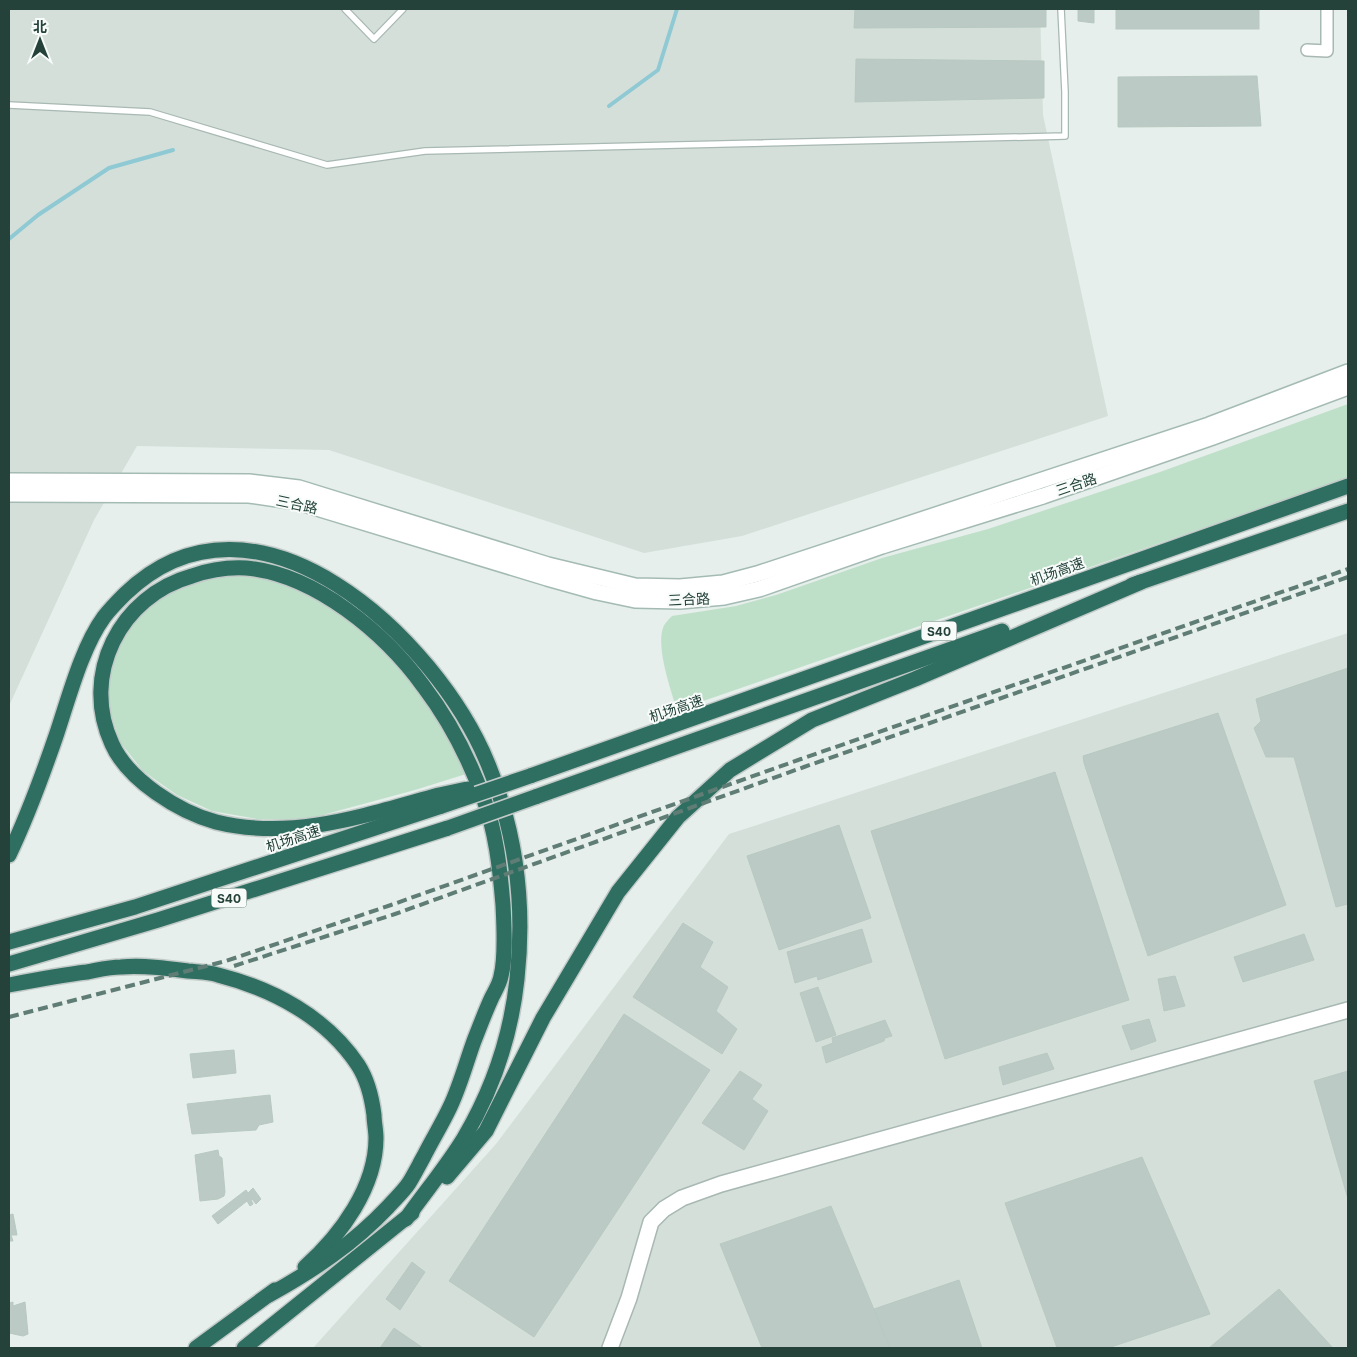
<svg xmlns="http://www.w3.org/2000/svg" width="1357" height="1357" font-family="Inter,'Noto Sans SC',sans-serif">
<rect width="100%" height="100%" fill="#e6efeb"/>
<!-- built -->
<g fill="#d4dfda">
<polygon points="9,9 1040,9 1043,115 1108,416 742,536 644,553 329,450 137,446 94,520 9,706"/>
<polygon points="1348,633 1348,1348 313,1348 496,1144 729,834"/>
</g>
<!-- green -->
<g fill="#bfe0c8">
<path d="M1348,404v74l-671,232c-6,-20 -21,-62 -14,-82 1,-4 6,-9 9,-12l64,-10 40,-11 106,-37 106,-29 172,-57z"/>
<path d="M224,575c12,0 26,-1 38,2 73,19 130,75 172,136 13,19 22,41 32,61l-51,16 -111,30 -47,-1 -45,-8 -35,-16 -34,-24 -23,-29 -12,-37 2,-27 5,-22 13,-29 21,-22 20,-14 29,-11z"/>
</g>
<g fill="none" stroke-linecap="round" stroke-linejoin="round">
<!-- stream -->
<g stroke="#8ec9d4" stroke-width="4">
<polyline points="609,106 658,70 677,9"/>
<polyline points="9,239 38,215 109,168 173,150"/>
</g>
</g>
<!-- building -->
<g fill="#bbcac4" stroke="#b8c9c2">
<polygon points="855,9 1046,9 1046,27 854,28"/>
<polygon points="1078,9 1094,9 1094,23 1078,21"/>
<rect x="1116" y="9" width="143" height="20"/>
<polygon points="856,59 1044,61 1044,98 855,102"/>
<polygon points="1257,76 1261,126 1118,127 1118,77"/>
<polygon points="1348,668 1348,904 1336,907 1294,757 1266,757 1254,728 1261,721 1256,699"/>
<polygon points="1218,713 1286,905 1148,956 1084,763 1083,756"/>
<polygon points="1055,772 1129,1000 945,1059 871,831"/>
<polygon points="839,825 871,918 779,950 747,856"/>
<polygon points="683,923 713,942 700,967 728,987 716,1011 737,1029 722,1054 633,997"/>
<polygon points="862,929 872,962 818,980 817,976 795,983 787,952"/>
<polygon points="1304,934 1314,960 1243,982 1234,957"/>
<polygon points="1175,976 1185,1006 1164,1011 1158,979"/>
<polygon points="818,987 836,1035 816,1042 800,993"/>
<polygon points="624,1014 710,1070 534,1337 449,1281"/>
<polygon points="1149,1019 1156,1041 1131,1050 1122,1026"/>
<polygon points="885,1020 892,1036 885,1038 884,1041 826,1063 822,1047 833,1043 832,1038"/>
<polygon points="234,1050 236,1073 193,1078 190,1054"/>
<polygon points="1047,1053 1054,1069 1003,1085 999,1067"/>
<polygon points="740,1071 762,1085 752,1099 768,1111 744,1150 702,1123"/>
<polygon points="1348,1071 1348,1199 1314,1081"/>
<polygon points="270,1095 273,1122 259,1125 256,1130 192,1134 187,1104"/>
<polygon points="218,1150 219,1156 222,1158 225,1192 224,1196 218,1199 200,1201 195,1155"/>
<polygon points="1142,1157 1210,1314 1108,1348 1057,1348 1005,1203"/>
<polygon points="253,1188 261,1199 256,1204 252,1199 251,1200 253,1204 250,1206 247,1201 218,1224 212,1216 246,1190 248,1193"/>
<polygon points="831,1206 890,1348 762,1348 720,1244"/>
<polygon points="13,1214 17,1235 11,1235 13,1241 9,1241 9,1215"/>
<polygon points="412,1262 425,1272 400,1310 386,1299"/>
<polygon points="959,1280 982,1348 890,1348 874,1309"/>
<polygon points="1279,1289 1333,1348 1209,1348"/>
<polygon points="13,1302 13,1306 25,1302 28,1334 23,1336 9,1333 9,1303"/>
<polygon points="394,1328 423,1348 380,1348"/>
</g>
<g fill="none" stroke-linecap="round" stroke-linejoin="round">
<defs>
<g id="service">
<polyline points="345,9 374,39 403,9"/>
<polyline points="9,105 150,112 327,165 425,151 1065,136 1065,92 1061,9"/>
</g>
<polyline id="minor" points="1307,50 1327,51 1327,9"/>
<polyline id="tertiary" points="610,1348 629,1298 651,1222 664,1209 682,1198 721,1184 1348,1010"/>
<g id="secondary">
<polyline points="9,481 249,482 299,488 548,565 635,586 680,587 723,583 757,574 1209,425 1348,372"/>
<polyline points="9,494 249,495 297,502 547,578 597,592 635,600 680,601 724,597 759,589 882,546 1043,496 1213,437 1348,387"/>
</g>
<g id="motorway">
<polyline points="1132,585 1348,511"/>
<polyline points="530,776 1348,486"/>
<polyline points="535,797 1002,631"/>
<path d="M9,855c19,-40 34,-81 48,-122 12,-36 25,-86 47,-116 6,-8 14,-16 21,-23 131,-127 312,45 363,170 28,68 37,142 29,215 -6,56 -24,110 -53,159 -17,28 -39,54 -58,81"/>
<polyline points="9,942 135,907 442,806"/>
<polyline points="9,964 158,920 448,828"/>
<path d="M9,985c26,-5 52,-10 78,-13 11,-2 22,-5 34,-5 22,-2 45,1 67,4 10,1 21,1 30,4 55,14 108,42 140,90 9,14 14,34 16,50 0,7 2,15 2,23 0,49 -35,97 -71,129"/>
<polyline points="447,1177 486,1131 543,1018 618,892 678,817 730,770 812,720 915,679 1141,582"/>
<path d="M269,1295c45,-25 84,-51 119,-88 7,-8 15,-15 21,-24 5,-8 10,-18 15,-27 8,-16 18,-32 26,-49 10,-21 16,-44 24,-66 6,-15 11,-29 18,-44 3,-6 8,-14 9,-21 5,-19 3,-51 2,-71 -3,-36 -7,-74 -20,-108 -14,-38 -34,-77 -59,-110 -39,-54 -109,-113 -178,-119 -18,-1 -37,2 -54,8 -72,20 -112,99 -80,168 16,36 67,68 104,78 77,19 150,-7 223,-27"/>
<polyline points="196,1348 275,1290"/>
<polyline points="244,1348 412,1213"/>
</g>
</defs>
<!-- service casing -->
<use href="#service" stroke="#a8b8b2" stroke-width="8"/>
<!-- minor casing -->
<use href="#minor" stroke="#a8b8b2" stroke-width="14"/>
<!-- tertiary casing -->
<use href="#tertiary" stroke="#a8b8b2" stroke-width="18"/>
<!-- secondary casing -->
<use href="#secondary" stroke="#a4bbb3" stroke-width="18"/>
<!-- motorway casing -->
<use href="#motorway" stroke="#c2cac8" stroke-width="18"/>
<!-- service -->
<use href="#service" stroke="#fff" stroke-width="5.5"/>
<!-- minor -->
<use href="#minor" stroke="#fff" stroke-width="11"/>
<!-- tertiary -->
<use href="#tertiary" stroke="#fff" stroke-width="15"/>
<!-- secondary -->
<use href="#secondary" stroke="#fff" stroke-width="15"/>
<!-- motorway -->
<use href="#motorway" stroke="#2f6f62" stroke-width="15"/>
<!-- rail -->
<g stroke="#5f7d75" stroke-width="4" stroke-dasharray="10 5" stroke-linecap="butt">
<polyline points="234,966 395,914 804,767 1348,577"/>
<polyline points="9,1017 226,961 391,905 801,759 1348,569"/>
</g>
<defs>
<g id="motorway-bridge">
<polyline points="439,795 467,789"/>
<polyline points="442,806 530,776"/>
<polyline points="448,828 535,797"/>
</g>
</defs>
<!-- motorway-bridge casing -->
<use href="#motorway-bridge" stroke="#c2cac8" stroke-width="18" stroke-linecap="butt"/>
<!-- motorway-bridge -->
<use href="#motorway-bridge" stroke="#2f6f62" stroke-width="15"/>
</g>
<g text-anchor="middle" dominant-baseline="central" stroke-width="4" stroke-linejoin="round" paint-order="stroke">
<!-- shield labels -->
<g fill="#f7fbf9" stroke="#637a73" stroke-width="1">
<rect x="921.5" y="621.5" width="35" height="19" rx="4"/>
<rect x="211.5" y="888.5" width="35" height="19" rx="4"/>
</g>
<g font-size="12" font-weight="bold" fill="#24423a">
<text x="939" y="631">S40</text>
<text x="229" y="898">S40</text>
</g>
<!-- street labels -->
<g font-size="14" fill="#24423a" stroke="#f7fbf9">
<text transform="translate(1076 484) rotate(-19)">三合路</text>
<text transform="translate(297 504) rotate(12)">三合路</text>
<text transform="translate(1057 571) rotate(-20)">机场高速</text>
<text transform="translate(689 599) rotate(-3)">三合路</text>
<text transform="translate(676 708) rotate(-19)">机场高速</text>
<text transform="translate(293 838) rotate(-18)">机场高速</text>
</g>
</g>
<!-- border -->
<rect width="1357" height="1357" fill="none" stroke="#24423a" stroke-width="20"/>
<!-- north arrow -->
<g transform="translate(40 40)" stroke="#f7fbf9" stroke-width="4" paint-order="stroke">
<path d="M0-4L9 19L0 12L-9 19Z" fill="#24423a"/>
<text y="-8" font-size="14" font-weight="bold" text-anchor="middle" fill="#24423a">北</text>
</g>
</svg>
